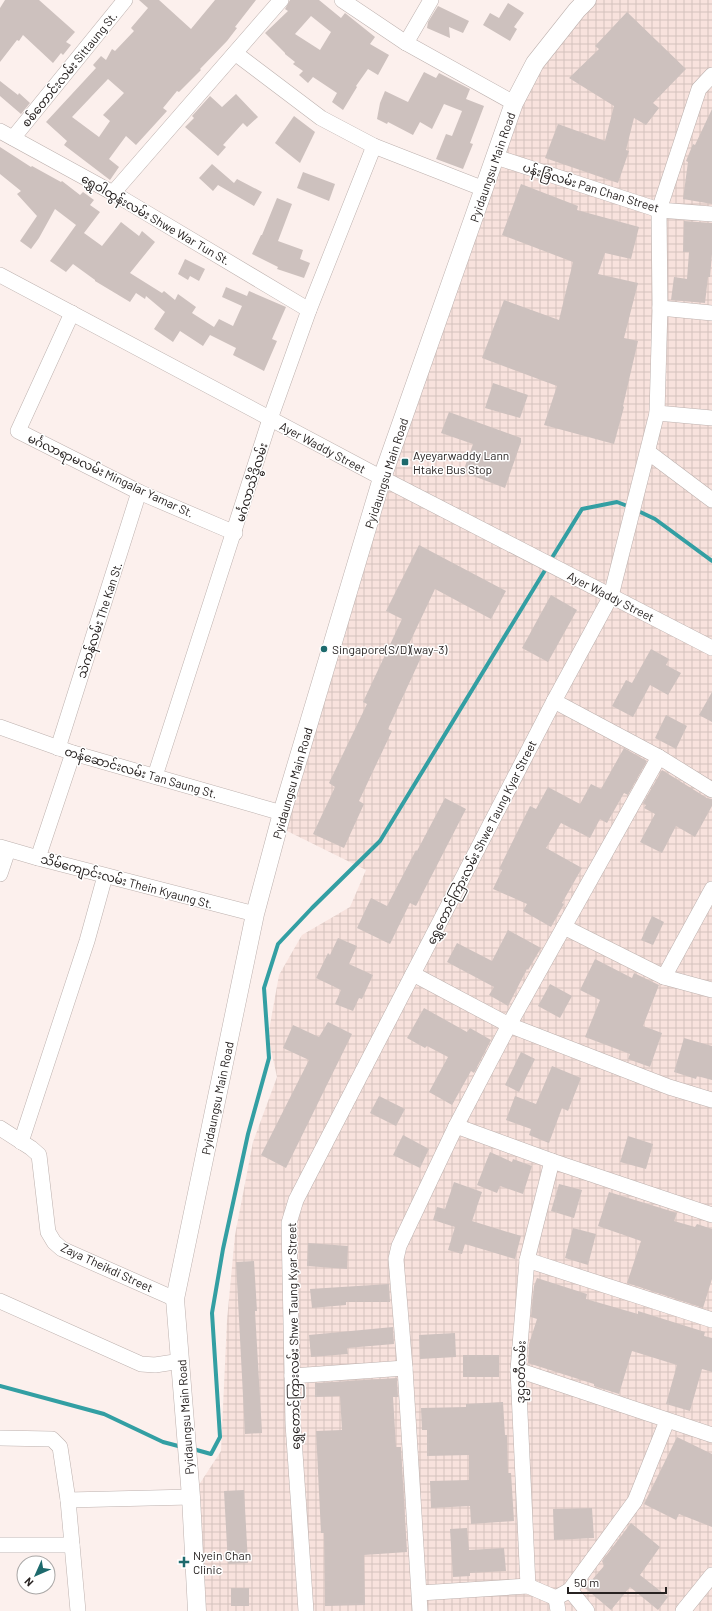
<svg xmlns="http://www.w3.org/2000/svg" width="712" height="1611" font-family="Barlow,'Noto Sans Myanmar',sans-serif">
<defs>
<pattern id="industrial-grid" width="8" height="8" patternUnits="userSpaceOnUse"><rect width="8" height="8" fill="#f8e2dd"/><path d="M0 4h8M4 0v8" fill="none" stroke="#d5c2bd"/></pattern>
</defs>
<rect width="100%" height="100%" fill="#fcf0ed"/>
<!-- industrial -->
<polygon fill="url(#industrial-grid)" points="587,0 712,0 712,1611 197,1611 191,1497 221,1451 227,1320 235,1235 253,1142 277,1077 268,1036 279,975 302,935 350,907 366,870 279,827 514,103"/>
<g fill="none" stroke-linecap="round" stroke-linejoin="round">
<!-- stream -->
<g stroke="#339fa3" stroke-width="4">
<polyline points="636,510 655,519 712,561"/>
<polyline points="550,561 582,509 617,502 630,507"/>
<polyline points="0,1386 104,1414 163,1442 182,1447"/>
<polyline points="193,1449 211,1454 220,1437 212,1313 223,1249 248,1134 269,1058 264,988 278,944 312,908 380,841 547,567"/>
</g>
</g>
<!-- building -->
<g fill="#cdc1be" fill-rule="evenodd">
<polygon points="5,0 39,0 75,32 66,42 71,45 63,55 61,53 53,63 23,35 19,41 17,40 0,62 0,8"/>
<path d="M139,0h20l32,29 24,-29h41l-21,27 2,1 -10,13 -27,28 1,1 -22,22 -2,-1 -14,17 4,3 -31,34 -10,-9 -17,23 10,8 -9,13 -46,-35 3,-4 -21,-19 50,-54 -3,-3 8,-9 5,4 6,-11 3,2 19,-20 -3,-3 17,-20zM108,79l16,14 -21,22 7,6 -11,16 -27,-20z"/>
<path d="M290,0h29l22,18 4,-5 30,24 -5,7 19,11 -11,20 -10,-6 -12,17 1,1 -14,23 -11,-8 5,-9 -24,-16 -5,6 -9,-8 4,-4 -10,-7 2,-2 -10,-8v-1l-20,-20 23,-22 -3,-2zM311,16l20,16 -11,18 -25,-16z"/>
<polygon points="508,3 524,13 514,27 517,29 510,41 483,25 490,13 499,18"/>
<polygon points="438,6 469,21 463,33 449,27 450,38 427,28 428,22"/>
<polygon points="627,12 686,69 653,103 659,108 646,125 634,118 626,150 629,151 618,183 545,158 558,124 605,141 614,106 569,78 599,49 595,46"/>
<polygon points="424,72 436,78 439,73 470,89 466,99 484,106 470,143 473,144 463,169 436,159 446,134 452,136 462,111 444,104 432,129 420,122 413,135 388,122 387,124 377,119 380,103 385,91 408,102"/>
<polygon points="0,81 18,95 19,93 30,103 21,114 0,96"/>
<polygon points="236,94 258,117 247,127 243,123 223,145 226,147 218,156 185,127 194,118 192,116 210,96 222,107"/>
<polygon points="712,109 712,204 683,199 688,162 686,161 693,144 695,145"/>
<polygon points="294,116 315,132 300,163 275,143"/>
<polygon points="0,147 31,167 32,166 61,182 62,181 80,195 83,192 94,200 90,205 100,212 84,233 102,246 121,222 139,236 142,231 155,242 130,273 162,293 164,291 175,300 178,294 196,307 192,313 214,327 219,319 233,326 242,306 222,297 226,287 247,296 249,291 286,307 272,339 277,341 264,371 233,355 236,348 210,335 203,346 180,331 173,342 154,329 165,312 146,296 145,299 136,293 130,302 95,281 95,280 73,264 66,272 50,261 76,225 55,209 39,238 31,249 20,241 37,216 17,194 21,191 0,174"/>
<polygon points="212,164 234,183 237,179 262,192 254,206 218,185 213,191 199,178"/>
<polygon points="303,172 335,184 329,201 297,188"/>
<polygon points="521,184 578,206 577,210 639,227 631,259 605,253 598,274 638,283 624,338 638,341 623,406 624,407 614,444 544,425 557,386 482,358 504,300 559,320 573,262 502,235"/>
<polygon points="277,198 292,204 278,241 303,250 300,259 310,263 304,278 277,269 278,267 252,254 261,235 262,235"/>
<polygon points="684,221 712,223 712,254 710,277 708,277 705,303 671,300 674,277 687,279 689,252 683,252"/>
<polygon points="185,259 205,269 199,281 190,276 188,280 178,274"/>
<polygon points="493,383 528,395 520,418 485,408"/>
<polygon points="449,412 521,438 521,442 505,488 463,472 473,444 441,433"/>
<polygon points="419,545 506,591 491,619 435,589 409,644 424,651 388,729 392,731 359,801 364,804 344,848 313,834 335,787 329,783 367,704 363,702 402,619 386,611"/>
<polygon points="551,595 577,610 548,662 522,648"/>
<polygon points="651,649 669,659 666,665 681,673 668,695 650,685 633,717 612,706 626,680 632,683"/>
<polygon points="712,692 712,722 699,715"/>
<polygon points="666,715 687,726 676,749 655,738"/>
<polygon points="624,748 647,761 628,795 624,793 607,823 600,819 590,838 561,823 546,848 582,868 562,903 564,904 551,927 523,911 527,904 493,889 502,870 499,869 530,806 536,809 548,787 580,804 591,784 601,789"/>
<polygon points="662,770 707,798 712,799 712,806 695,837 676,826 662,853 640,842 655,814 644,808 646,805 643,803"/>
<polygon points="445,798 466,809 416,906 410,903 390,944 357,928 371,898 387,906 416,850 417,851"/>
<polygon points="652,916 664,922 653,945 641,940"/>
<polygon points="508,930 541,948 528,970 527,969 508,1006 489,995 494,987 447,962 457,943 492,961"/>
<polygon points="338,938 357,946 349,964 373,975 362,999 359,998 353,1011 335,1004 341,990 316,978 328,953 330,955"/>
<polygon points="595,959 632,978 634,973 659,985 643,1026 662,1033 650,1067 628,1059 630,1054 585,1037 600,1000 580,990"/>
<polygon points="550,984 572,996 560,1018 538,1006"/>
<polygon points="424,1008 467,1032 470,1028 491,1040 474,1073 471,1071 452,1105 429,1092 448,1057 427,1046 425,1048 407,1038"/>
<polygon points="328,1022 352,1034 286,1168 261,1155 309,1060 283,1048 293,1025 319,1037"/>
<polygon points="684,1038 712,1046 712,1080 697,1076 696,1079 674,1072"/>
<polygon points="521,1052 535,1059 519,1092 505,1085"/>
<polygon points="552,1066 581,1078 568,1111 562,1108 549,1143 529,1135 531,1129 506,1120 515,1096 536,1104"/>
<polygon points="379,1096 405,1109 396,1126 370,1113"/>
<polygon points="403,1135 429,1149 420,1168 393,1155"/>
<polygon points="628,1136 653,1144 646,1169 620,1162"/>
<polygon points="490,1152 512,1162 513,1159 532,1166 523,1194 500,1186 497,1193 477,1185"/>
<polygon points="454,1182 482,1192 472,1221 521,1236 515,1259 465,1244 462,1254 448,1250 455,1227 433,1220 437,1207 445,1209"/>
<polygon points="559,1184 582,1190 574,1218 551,1211"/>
<polygon points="609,1192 677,1213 674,1221 695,1227 697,1224 712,1229 712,1279 703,1308 627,1283 641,1241 598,1226"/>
<polygon points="573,1228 596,1234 588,1265 565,1258"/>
<polygon points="308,1243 348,1246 347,1269 307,1266"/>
<polygon points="254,1261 257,1311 255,1311 262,1433 245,1434 236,1262"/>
<polygon points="537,1278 587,1294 586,1299 638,1314 638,1311 705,1332 704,1336 712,1338 712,1372 702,1369 690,1411 666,1404 677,1365 632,1351 619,1394 594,1386 594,1384 528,1363 529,1344 537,1319 531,1317 534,1286"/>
<polygon points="389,1284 390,1302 346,1302 346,1305 312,1308 310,1289"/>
<polygon points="393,1327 394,1344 347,1348 348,1354 311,1357 309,1335"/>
<polygon points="455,1333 456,1357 420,1359 419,1335"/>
<rect x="463" y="1355" width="36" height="22"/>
<polygon points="397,1378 398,1397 393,1397 396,1447 401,1447 407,1552 364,1555 365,1605 325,1606 324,1533 321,1533 316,1431 342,1430 340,1396 315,1397 315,1383"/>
<polygon points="503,1402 505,1435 507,1435 508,1473 511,1473 514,1521 471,1524 470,1506 431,1508 430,1481 469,1480 469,1455 427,1456 427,1430 422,1430 421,1408 466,1407 466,1404"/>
<polygon points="677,1437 712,1454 712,1527 679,1514 676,1520 644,1504"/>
<polygon points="244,1490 248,1563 228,1564 224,1491"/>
<polygon points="592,1508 594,1538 554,1540 553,1509"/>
<polygon points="631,1523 660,1547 640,1575 668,1597 658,1610 630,1587 611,1610 585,1588 604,1566 602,1561"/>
<polygon points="467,1528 469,1550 504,1548 506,1571 470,1573 470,1576 453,1577 450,1529"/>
<rect x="231" y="1588" width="18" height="18"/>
</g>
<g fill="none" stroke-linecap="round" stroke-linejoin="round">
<defs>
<g id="minor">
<polyline points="342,0 406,43 514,103"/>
<polyline points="406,43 431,0"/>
<polyline points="235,53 321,118 374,146 484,189"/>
<polyline points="0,131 113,193 309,310"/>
<polyline points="13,138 125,0"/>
<polyline points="496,157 659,210 712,214"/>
<polyline points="113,193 281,0"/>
<polyline points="0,275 382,478 712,648"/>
<polyline points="660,308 712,313"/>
<polyline points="72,313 18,431 139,492 235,533"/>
<polyline points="657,413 712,418"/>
<polyline points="648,452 712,500"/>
<polyline points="554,701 659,757 712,790"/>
<polyline points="0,727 73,753 282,813"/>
<polyline points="58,748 139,492"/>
<polyline points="155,776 270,419 309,310 374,146"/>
<polyline points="0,847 38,858 255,914"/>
<polyline points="38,858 73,753"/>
<polyline points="0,874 8,850"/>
<polyline points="564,927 664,977 712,990"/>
<polyline points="413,974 509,1025 669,1087 712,1100"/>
<polyline points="664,977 712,889"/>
<polyline points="456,1126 552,1161 712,1215"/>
<polyline points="0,1128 31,1148 39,1155 48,1232 54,1242 62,1249 175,1299"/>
<polyline points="21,1142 87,941 105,876"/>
<polyline points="527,1260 712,1320"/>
<polyline points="0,1301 141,1364 155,1365 181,1361"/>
<polyline points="518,1370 712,1435"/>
<polyline points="292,1376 405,1368"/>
<polyline points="0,1438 52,1439 60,1447 68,1500 78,1611"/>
<polyline points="68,1500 191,1497"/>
<polyline points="0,1545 72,1545"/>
<polyline points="528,1586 518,1370 527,1260 552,1161"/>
<polyline points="570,1590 587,1611"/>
<polyline points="420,1593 528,1586 556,1598"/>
<polyline points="306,1611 293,1424 289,1223 296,1200 554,701 611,596 657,413 660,308 659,210 699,89 712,75"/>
<polyline points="420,1611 405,1368 396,1259 399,1246 456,1126 509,1025 659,757"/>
<polyline points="558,1611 556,1598 570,1590 635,1501 667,1421"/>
<polyline points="683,1611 712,1575"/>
</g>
<polyline id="major" points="197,1611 191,1497 175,1299 255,914 282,813 382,478 514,103 535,63 577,10 587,0"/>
</defs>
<!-- minor casing -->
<use href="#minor" stroke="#bdb1ae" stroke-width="16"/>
<!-- major casing -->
<use href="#major" stroke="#bdb1ae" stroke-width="19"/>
<!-- minor -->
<use href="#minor" stroke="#fff" stroke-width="15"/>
<!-- major -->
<use href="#major" stroke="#fff" stroke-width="18"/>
</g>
<!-- markers -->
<g fill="#1d6a6d" stroke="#fff" stroke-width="1.5">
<rect x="401" y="458" width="8" height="8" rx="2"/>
<circle cx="324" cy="649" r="4"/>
<path d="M182 1556h4v4h4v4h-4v4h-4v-4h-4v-4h4z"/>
</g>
<g text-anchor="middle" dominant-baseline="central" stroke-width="3" stroke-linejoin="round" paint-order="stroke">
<!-- street labels -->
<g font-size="12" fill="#272221" stroke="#fff">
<text transform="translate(69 69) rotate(-51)">စစ်တောင်းလမ်း Sittaung St.</text>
<text transform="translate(492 167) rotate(-71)">Pyidaungsu Main Road</text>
<text transform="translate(591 187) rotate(17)">ပန်းခြံလမ်း Pan Chan Street</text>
<text transform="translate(156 219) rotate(30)">ရွှေဝါထွန်းလမ်း Shwe War Tun St.</text>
<text transform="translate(323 447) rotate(28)">Ayer Waddy Street</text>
<text transform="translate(386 473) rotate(-72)">Pyidaungsu Main Road</text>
<text transform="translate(111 475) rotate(25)">မင်္ဂလာရာမလမ်း Mingalar Yamar St.</text>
<text transform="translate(251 482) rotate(-73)">မင်္ဂလာသိဒ္ဓိလမ်း</text>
<text transform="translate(611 596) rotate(27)">Ayer Waddy Street</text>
<text transform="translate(99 620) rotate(-72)">သဲကန်လမ်း The Kan St.</text>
<text transform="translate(141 772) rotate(16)">တန်ဆောင်းလမ်း Tan Saung St.</text>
<text transform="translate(292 783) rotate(-74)">Pyidaungsu Main Road</text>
<text transform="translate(481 842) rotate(-63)">ရွှေတောင်ကြားလမ်း Shwe Taung Kyar Street</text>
<text transform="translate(127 881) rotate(15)">သိမ်ကျောင်းလမ်း Thein Kyaung St.</text>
<text transform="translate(217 1098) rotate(-78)">Pyidaungsu Main Road</text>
<text transform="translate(107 1267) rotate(25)">Zaya Theikdi Street</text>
<text transform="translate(293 1336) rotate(-91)">ရွှေတောင်ကြားလမ်း Shwe Taung Kyar Street</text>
<text transform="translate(520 1372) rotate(-89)">ဒုဌဝတီလမ်း</text>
<text transform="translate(185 1417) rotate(-94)">Pyidaungsu Main Road</text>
</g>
<!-- poi labels -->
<g font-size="12" fill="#272221" stroke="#fff" text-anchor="start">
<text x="413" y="455">Ayeyarwaddy Lann<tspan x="413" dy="14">Htake Bus Stop</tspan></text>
<text x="332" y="649">Singapore(S/D)(way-3)</text>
<text x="193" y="1555">Nyein Chan<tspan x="193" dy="14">Clinic</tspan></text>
</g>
</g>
<!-- north arrow -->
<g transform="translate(36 1575) rotate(225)"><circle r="19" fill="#ffffff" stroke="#a9a7a6"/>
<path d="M0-3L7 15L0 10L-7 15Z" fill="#1d6a6d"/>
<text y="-6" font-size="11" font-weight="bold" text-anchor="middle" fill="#272221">N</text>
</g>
<!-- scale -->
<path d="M568 1587v6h98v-6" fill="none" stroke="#272221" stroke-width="2"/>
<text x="574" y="1587" font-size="12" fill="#272221" stroke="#ffffff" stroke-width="3" paint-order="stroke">50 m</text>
</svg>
